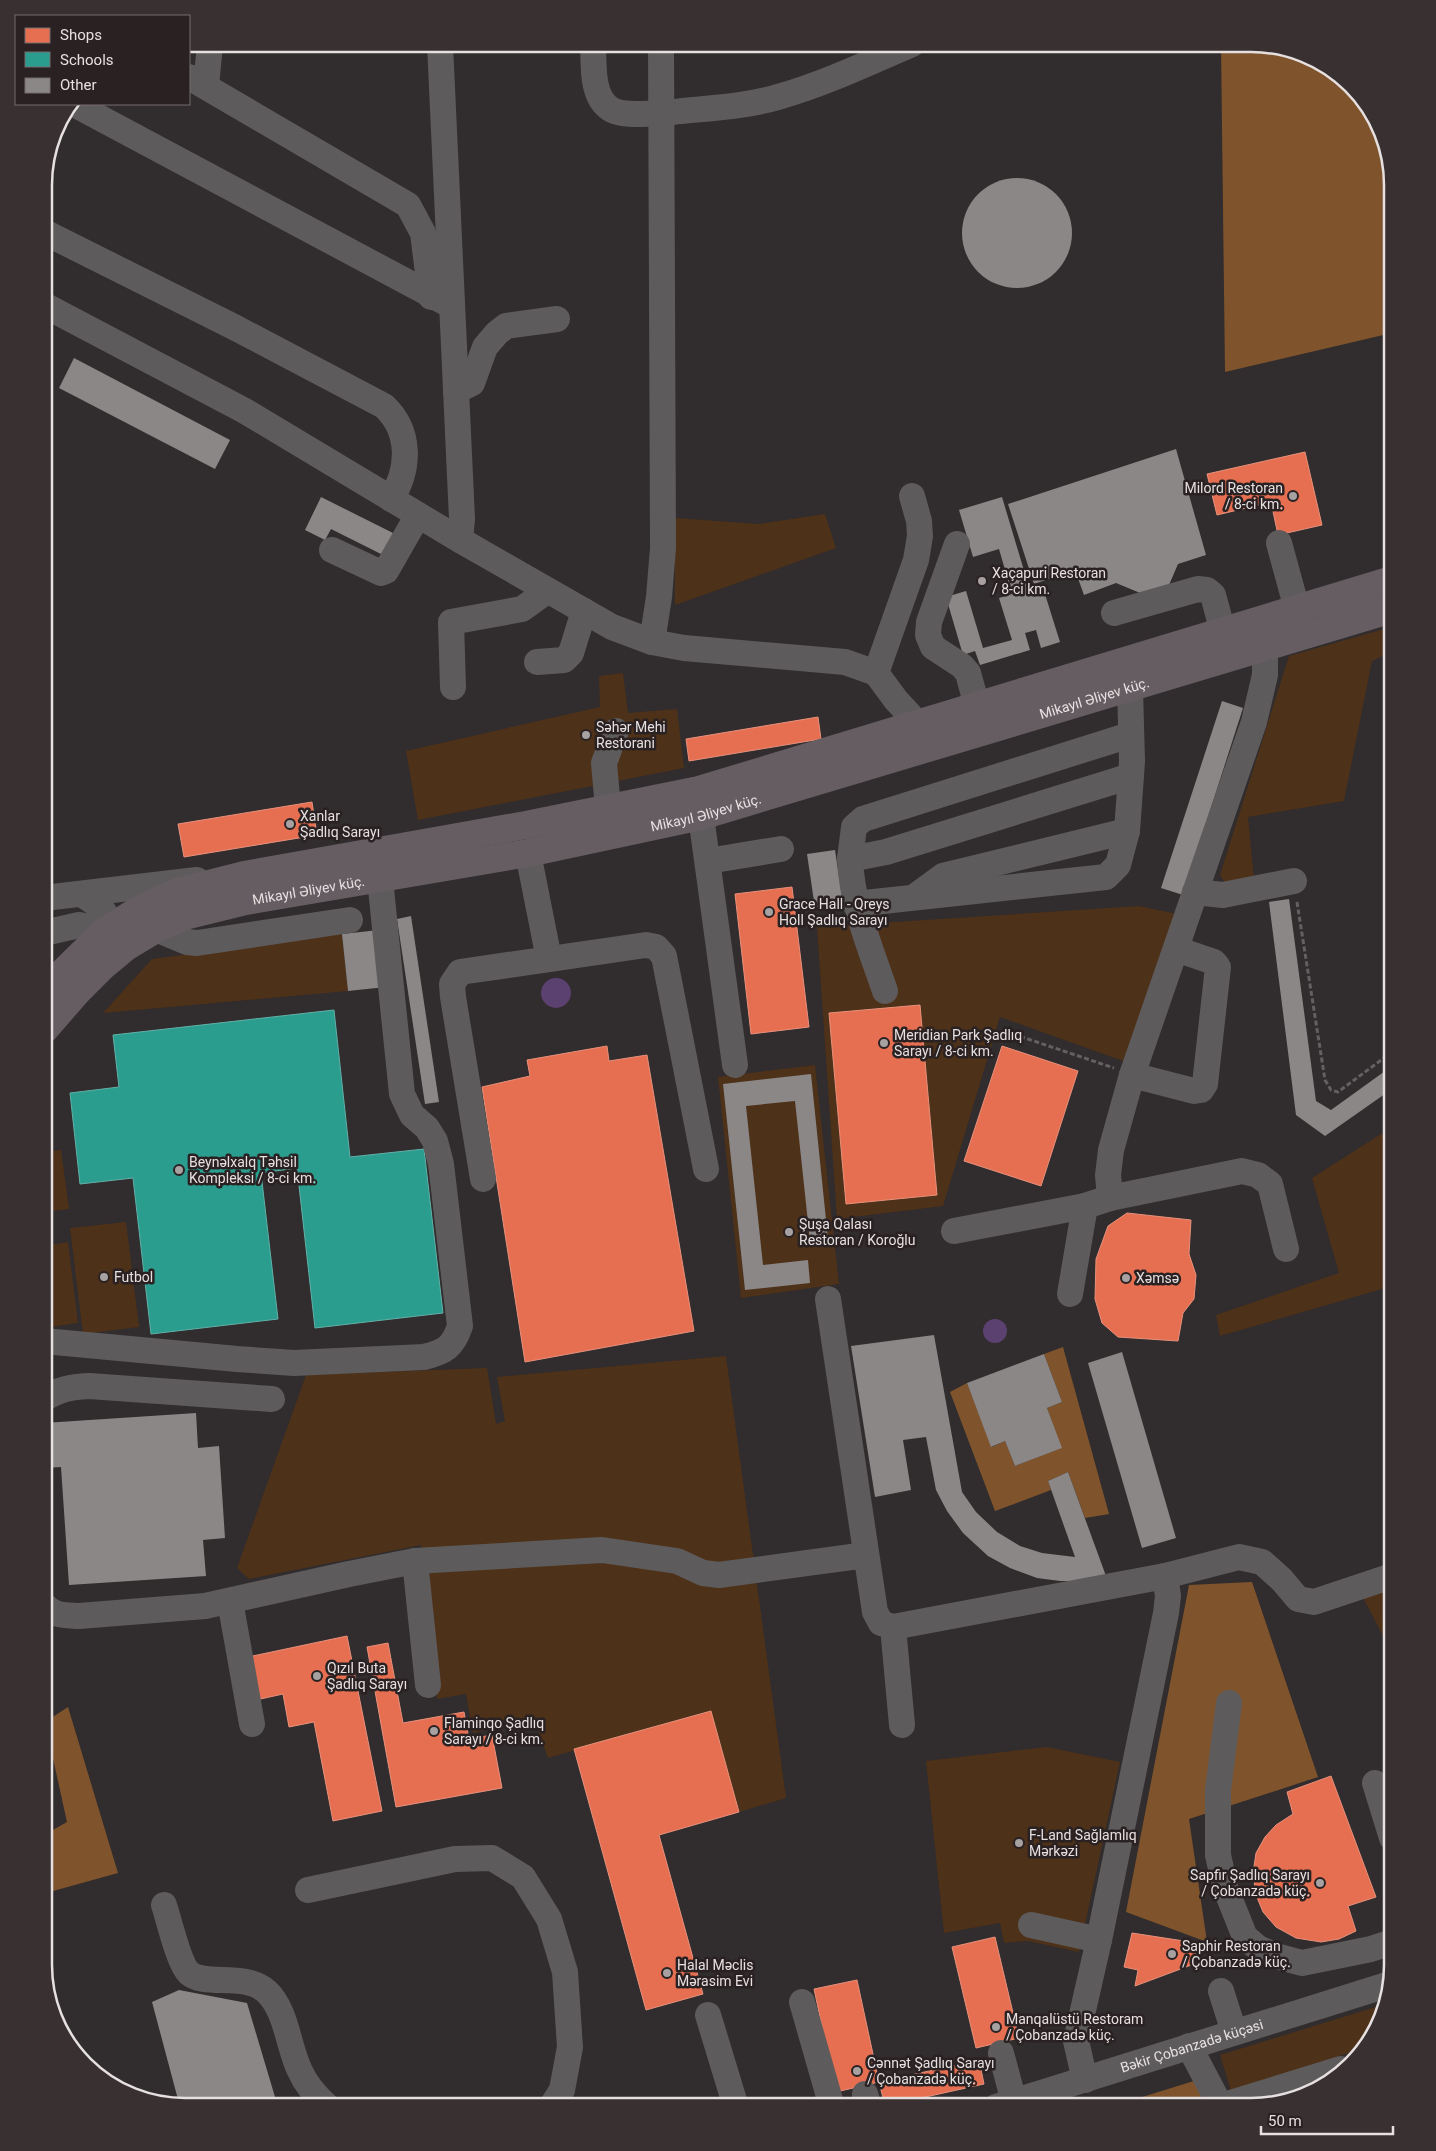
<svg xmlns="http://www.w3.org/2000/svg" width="1436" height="2151" font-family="Roboto,sans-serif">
<rect width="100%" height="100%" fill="#312c2d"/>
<!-- green -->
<g fill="#4d3119">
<polygon points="825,514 836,548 675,605 675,518 759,524"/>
<polygon points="1384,629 1387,654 1372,661 1344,801 1248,817 1254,879 1225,883 1220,875 1289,656"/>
<polygon points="623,673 628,713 677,709 684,768 418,820 406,751 600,707 599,676"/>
<polygon points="1139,906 1177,914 1126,1062 1000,1017 943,1206 837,1219 817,927"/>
<polygon points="342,934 348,991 103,1013 152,959"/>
<polygon points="815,1065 839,1284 741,1298 718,1077"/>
<polygon points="1392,1127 1392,1286 1220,1336 1216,1315 1339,1273 1312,1178"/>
<polygon points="61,1150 69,1209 44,1212 44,1152"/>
<polygon points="126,1222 139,1327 83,1334 70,1228"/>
<polygon points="68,1242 78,1323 44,1328 44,1246"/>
<polygon points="726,1356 786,1798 739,1812 711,1711 548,1758 534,1719 473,1733 466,1694 437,1699 421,1545 249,1579 237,1568 306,1375 487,1368 496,1424 505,1421 497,1377"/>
<polygon points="1392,1583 1392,1653 1361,1594"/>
<polygon points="1047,1747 1120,1762 1079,1952 1028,1941 1004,1943 1000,1923 944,1933 926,1761"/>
<polygon points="1392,1749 1392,1784 1383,1753"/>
<polygon points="1382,2005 1373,2037 1361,2049 1231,2091 1220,2055"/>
</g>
<!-- forest -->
<g fill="#7f542c">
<polygon points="1221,44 1259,44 1329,68 1373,115 1392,186 1392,333 1225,372"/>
<polygon points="1063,1347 1109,1514 1085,1518 1068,1472 1048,1481 1051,1490 995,1511 950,1392 967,1383 992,1447 1005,1441 1015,1466 1061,1448 1047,1408 1062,1402 1044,1354"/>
<polygon points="1252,1582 1318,1777 1189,1819 1207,1942 1126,1912 1189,1585"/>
<polygon points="68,1707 118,1873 46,1893 44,1888 44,1835 67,1822 45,1722"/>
<polygon points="1197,2080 1203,2107 1110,2107"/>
</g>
<!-- water -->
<g fill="#5b4170">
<circle cx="556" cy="993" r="15"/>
<circle cx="995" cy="1331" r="12"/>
</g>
<!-- shops -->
<g fill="#e76f51" stroke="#e7917c">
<polygon points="1305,452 1322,525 1278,535 1271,502 1217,515 1207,474"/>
<polygon points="818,717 821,739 689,761 686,739"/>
<polygon points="312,802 317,835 184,857 178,824"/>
<polygon points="792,887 809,1027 751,1034 735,894"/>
<polygon points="920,1005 937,1195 846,1204 829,1013"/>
<polygon points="607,1046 609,1061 647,1055 694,1331 525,1362 482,1087 530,1076 527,1060"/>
<polygon points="1002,1046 1078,1071 1041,1186 964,1161"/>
<polygon points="1127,1213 1191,1220 1189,1254 1196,1275 1194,1299 1183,1313 1178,1341 1118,1337 1102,1323 1095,1299 1096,1259 1108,1226"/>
<polygon points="347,1636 382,1811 333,1821 314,1722 289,1727 283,1694 256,1700 248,1657"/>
<polygon points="388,1643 403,1723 464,1712 469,1739 492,1735 502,1788 396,1807 367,1647"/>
<polygon points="711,1711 739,1812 659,1835 703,1994 646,2010 574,1749"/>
<polygon points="1331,1776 1376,1897 1348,1906 1356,1931 1339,1939 1321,1942 1296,1938 1276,1927 1263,1912 1256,1895 1253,1873 1256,1853 1265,1837 1276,1825 1293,1814 1287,1792"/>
<polygon points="1132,1933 1197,1943 1194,1964 1135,1986 1138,1970 1124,1967"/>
<polygon points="995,1937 1019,2038 976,2048 952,1947"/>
<polygon points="857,1980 879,2082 836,2092 814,1989"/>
<polygon points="979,2060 984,2084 885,2106 879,2082"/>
</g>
<!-- schools -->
<polygon fill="#2a9d8f" stroke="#62b1a8" points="334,1010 350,1157 424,1149 443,1313 315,1328 297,1168 261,1173 278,1319 151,1334 133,1178 80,1184 70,1093 119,1087 113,1035"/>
<!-- building -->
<g fill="#8b8787">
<circle cx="1017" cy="233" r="55"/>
<polygon points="74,358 230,440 215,469 59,388"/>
<polygon points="1176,449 1206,555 1178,564 1169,585 1145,595 1116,583 1084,595 1075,570 1034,584 1008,504"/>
<polygon points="321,497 393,533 383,555 331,529 325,540 305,530"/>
<polygon points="1002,497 1031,594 1044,591 1060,642 1041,648 1036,630 1025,633 1030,650 980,665 975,651 963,655 946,597 966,591 983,648 1012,640 999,598 1012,594 999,549 973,557 959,510"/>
<polygon points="1222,701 1243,708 1183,895 1161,888"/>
<polygon points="835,850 843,904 815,908 807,854"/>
<polygon points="1289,899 1316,1101 1331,1110 1392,1066 1392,1089 1325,1136 1296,1115 1269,902"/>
<polygon points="411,916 439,1102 425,1104 397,919"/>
<polygon points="379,930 386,987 348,991 342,934"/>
<polygon points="811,1074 828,1239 810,1241 795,1101 746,1106 763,1265 808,1260 810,1283 745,1290 723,1084"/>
<polygon points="934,1335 962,1492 976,1512 997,1532 1020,1546 1042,1553 1075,1557 1048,1481 1068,1472 1106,1576 1082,1581 1060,1581 1037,1578 1010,1568 988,1556 963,1533 947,1511 936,1490 926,1437 903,1440 911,1490 875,1497 851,1346"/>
<polygon points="1122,1352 1176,1538 1142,1548 1088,1363"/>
<polygon points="1044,1354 1062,1402 1047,1408 1062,1448 1015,1466 1005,1441 991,1447 967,1383"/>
<polygon points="196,1413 198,1448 219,1446 225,1538 203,1540 206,1576 69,1585 61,1467 44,1468 44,1423"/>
<polygon points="179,1990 247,2003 278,2107 180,2107 152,2002"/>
</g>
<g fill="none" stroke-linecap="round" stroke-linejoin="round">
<!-- path -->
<g stroke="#636061" stroke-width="3" stroke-dasharray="5 2.5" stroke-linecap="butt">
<polyline points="1297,902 1325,1080 1331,1090 1338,1092 1392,1052"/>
<polyline points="1013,1034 1114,1068"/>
</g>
<!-- minor -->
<g stroke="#5e5b5c" stroke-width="26">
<polyline points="440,44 462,519 460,540"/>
<path d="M593,44c1,20 -2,51 16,64 12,10 48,5 63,4 35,-4 72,-5 106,-15 46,-13 90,-34 134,-53"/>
<polyline points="189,77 408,205 423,233 431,297"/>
<polyline points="206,86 210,44"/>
<polyline points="74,104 452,306"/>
<path d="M44,232l190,95 150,79c27,25 26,63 7,93"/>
<polyline points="44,305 245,411 460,540 612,627 652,642 684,648 845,662 876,673 896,700 919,725"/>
<polyline points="456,391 472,383 485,347 497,333 506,326 557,319"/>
<polyline points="1279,543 1297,609"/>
<polyline points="957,544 929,622 928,635 933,647 962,666 968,673 977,706"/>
<polyline points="332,550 381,573 386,571 418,515"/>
<polyline points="1114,613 1198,589 1207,590 1213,595 1223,632"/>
<polyline points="652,642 659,597 663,548 661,44"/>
<polyline points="537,662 564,660 571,653 584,611"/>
<polyline points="876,673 916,560 920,536 919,521 912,496"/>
<polyline points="453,687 451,622 522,609 547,591"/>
<polyline points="608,808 604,763 616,731"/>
<polyline points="701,816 735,1065"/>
<polyline points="528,853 549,959"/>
<polyline points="850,859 854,827 863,819 1130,735"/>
<polyline points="708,861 781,849"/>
<polyline points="1195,892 1223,895 1294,881"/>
<polyline points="917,895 943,876 1127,831"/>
<polyline points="44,898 197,880"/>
<polyline points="855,904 1106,877 1118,865 1127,831 1131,776"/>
<polyline points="156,929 187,942 197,943 350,920"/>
<path d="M44,933l35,-8 26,6c6,-19 -5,-24 -19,-34"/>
<path d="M885,991c-15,-44 -33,-86 -35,-132l36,-7 245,-76 1,-15 -2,-73"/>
<polyline points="1132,1075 1194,1091 1201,1090 1205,1084 1218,967 1214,962 1176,949"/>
<polyline points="483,1179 453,997 452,984 460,972 646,945 656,947 664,956 706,1169"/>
<polyline points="1110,1198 1108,1175 1111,1150 1132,1075 1254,722 1265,675 1265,647"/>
<polyline points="954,1231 1085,1206"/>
<polyline points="1070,1294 1085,1206 1110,1198 1242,1171 1258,1175 1270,1184 1286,1249"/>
<polyline points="828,1299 875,1612 881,1623 893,1627 1165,1576 1239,1557 1262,1562 1282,1580 1298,1599 1314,1602 1392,1576"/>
<path d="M44,1341l193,18 57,4 130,-6c21,-5 29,-10 36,-31l-19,-162 -6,-23 -8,-13 -15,-13 -10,-21 -22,-215"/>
<path d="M44,1399c14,-10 28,-12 45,-13l183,13"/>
<polyline points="415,1561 428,1685"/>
<polyline points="230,1601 252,1724"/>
<path d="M44,1605c9,11 21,10 35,11l126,-10 144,-32 66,-13 187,-11 75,11 26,12 16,2 147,-20"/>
<polyline points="893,1627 902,1725"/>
<polyline points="1229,1703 1218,1790 1218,1855 1225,1887 1245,1937 1258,1948 1276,1956 1302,1963 1371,1949 1392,1942"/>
<polyline points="1375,1783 1392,1838"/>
<polyline points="308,1890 455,1859 492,1858 523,1877 549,1919 565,1972 570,2047 562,2090 551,2107"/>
<path d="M164,1905c5,15 15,59 25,68 16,14 55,-1 77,18 21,19 22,56 34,80 6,14 17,26 28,36"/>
<polyline points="1031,1925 1099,1940"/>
<polyline points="1221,1991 1234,2032"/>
<polyline points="802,2002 832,2107"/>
<polyline points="708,2015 736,2107"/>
<polyline points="1189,2046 1221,2107"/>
<polyline points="1001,2053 1014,2102"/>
<polyline points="1085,2080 1076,2041 1099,1940 1166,1613 1168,1596 1165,1576"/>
<polyline points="865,2094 869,2107"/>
<path id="s1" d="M996,2107l391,-122"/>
<polyline points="1223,2107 1221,2106 1341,2069"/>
</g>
<!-- major -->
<g stroke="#655d62" stroke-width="28">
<polyline points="44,995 61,974 105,931 142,908 177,892 244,875 526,825 699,790 1392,580"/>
<path id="s2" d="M44,1030l34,-39 24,-24 24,-20 30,-18 29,-13 61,-15 282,-48 173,-37 691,-207"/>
</g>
</g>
<!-- markers -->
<g fill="#a7a1a2" stroke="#292122" stroke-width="2">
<circle cx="1293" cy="496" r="5"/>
<circle cx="982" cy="581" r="5"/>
<circle cx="586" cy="735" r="5"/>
<circle cx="290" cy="824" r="5"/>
<circle cx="769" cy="912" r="5"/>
<circle cx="884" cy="1043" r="5"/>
<circle cx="179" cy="1170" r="5"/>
<circle cx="789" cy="1232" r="5"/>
<circle cx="104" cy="1277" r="5"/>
<circle cx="1126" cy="1278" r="5"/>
<circle cx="317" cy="1676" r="5"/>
<circle cx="434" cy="1731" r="5"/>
<circle cx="1019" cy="1843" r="5"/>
<circle cx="1320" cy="1883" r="5"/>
<circle cx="1172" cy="1954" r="5"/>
<circle cx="667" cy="1973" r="5"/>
<circle cx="996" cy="2027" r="5"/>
<circle cx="857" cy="2071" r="5"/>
</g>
<g text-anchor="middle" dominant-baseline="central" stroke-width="5" stroke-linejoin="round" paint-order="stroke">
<!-- poi labels -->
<g font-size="14" fill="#e6e0e1" stroke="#292122" text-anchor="start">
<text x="1283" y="488" text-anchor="end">Milord Restoran<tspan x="1283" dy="16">/ 8-ci km.</tspan></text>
<text x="992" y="573">Xaçapuri Restoran<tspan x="992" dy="16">/ 8-ci km.</tspan></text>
<text x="596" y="727">Səhər Mehi<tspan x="596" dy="16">Restorani</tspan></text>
<text x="300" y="816">Xanlar<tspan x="300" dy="16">Şadlıq Sarayı</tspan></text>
<text x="779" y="904">Grace Hall - Qreys<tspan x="779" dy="16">Holl Şadlıq Sarayı</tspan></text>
<text x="894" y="1035">Meridian Park Şadlıq<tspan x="894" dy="16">Sarayı / 8-ci km.</tspan></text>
<text x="189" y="1162">Beynəlxalq Təhsil<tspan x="189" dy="16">Kompleksi / 8-ci km.</tspan></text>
<text x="799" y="1224">Şuşa Qalası<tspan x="799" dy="16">Restoran / Koroğlu</tspan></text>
<text x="114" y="1277">Futbol</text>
<text x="1136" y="1278">Xəmsə</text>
<text x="327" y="1668">Qızıl Buta<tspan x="327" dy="16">Şadlıq Sarayı</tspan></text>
<text x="444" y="1723">Flaminqo Şadlıq<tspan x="444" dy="16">Sarayı / 8-ci km.</tspan></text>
<text x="1029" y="1835">F-Land Sağlamlıq<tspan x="1029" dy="16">Mərkəzi</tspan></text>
<text x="1310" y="1875" text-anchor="end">Sapfir Şadlıq Sarayı<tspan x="1310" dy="16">/ Çobanzadə küç.</tspan></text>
<text x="1182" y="1946">Saphir Restoran<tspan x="1182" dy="16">/ Çobanzadə küç.</tspan></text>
<text x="677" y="1965">Halal Məclis<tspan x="677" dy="16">Mərasim Evi</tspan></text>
<text x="1006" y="2019">Manqalüstü Restoram<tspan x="1006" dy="16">/ Çobanzadə küç.</tspan></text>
<text x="867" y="2063">Cənnət Şadlıq Sarayı<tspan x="867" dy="16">/ Çobanzadə küç.</tspan></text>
</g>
<!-- street labels -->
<g font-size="14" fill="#e6e0e1" stroke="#292122">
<text stroke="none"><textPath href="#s2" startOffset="1120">Mikayıl Əliyev küç.</textPath></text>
<text stroke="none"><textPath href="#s2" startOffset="715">Mikayıl Əliyev küç.</textPath></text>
<text stroke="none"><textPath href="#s2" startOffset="310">Mikayıl Əliyev küç.</textPath></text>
<text stroke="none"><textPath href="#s1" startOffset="205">Bəkir Çobanzadə küçəsi</textPath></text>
</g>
</g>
<!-- crop -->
<path d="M0 0H1436V2151H0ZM185 52H1251A133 133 0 0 1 1384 185V1965A133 133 0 0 1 1251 2098H185A133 133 0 0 1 52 1965V185A133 133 0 0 1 185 52Z" fill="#383031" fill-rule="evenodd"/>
<path fill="none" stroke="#e6e0e1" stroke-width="2.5" d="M185 52H1251A133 133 0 0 1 1384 185V1965A133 133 0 0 1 1251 2098H185A133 133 0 0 1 52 1965V185A133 133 0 0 1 185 52Z"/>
<!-- legend -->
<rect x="15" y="15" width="175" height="90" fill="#292122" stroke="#756d6e"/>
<rect x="25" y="28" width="25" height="15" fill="#e76f51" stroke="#756d6e"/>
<text x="60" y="40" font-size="15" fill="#e6e0e1">Shops</text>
<rect x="25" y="52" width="25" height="15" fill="#2a9d8f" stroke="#756d6e"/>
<text x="60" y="65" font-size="15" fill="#e6e0e1">Schools</text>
<rect x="25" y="78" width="25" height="15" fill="#8b8787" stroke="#756d6e"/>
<text x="60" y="90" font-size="15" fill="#e6e0e1">Other</text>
<!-- scale -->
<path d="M1261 2126v8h132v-8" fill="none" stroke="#e6e0e1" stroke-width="2.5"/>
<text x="1268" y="2126" font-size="15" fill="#e6e0e1" stroke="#292122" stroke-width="4" paint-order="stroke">50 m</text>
</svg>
